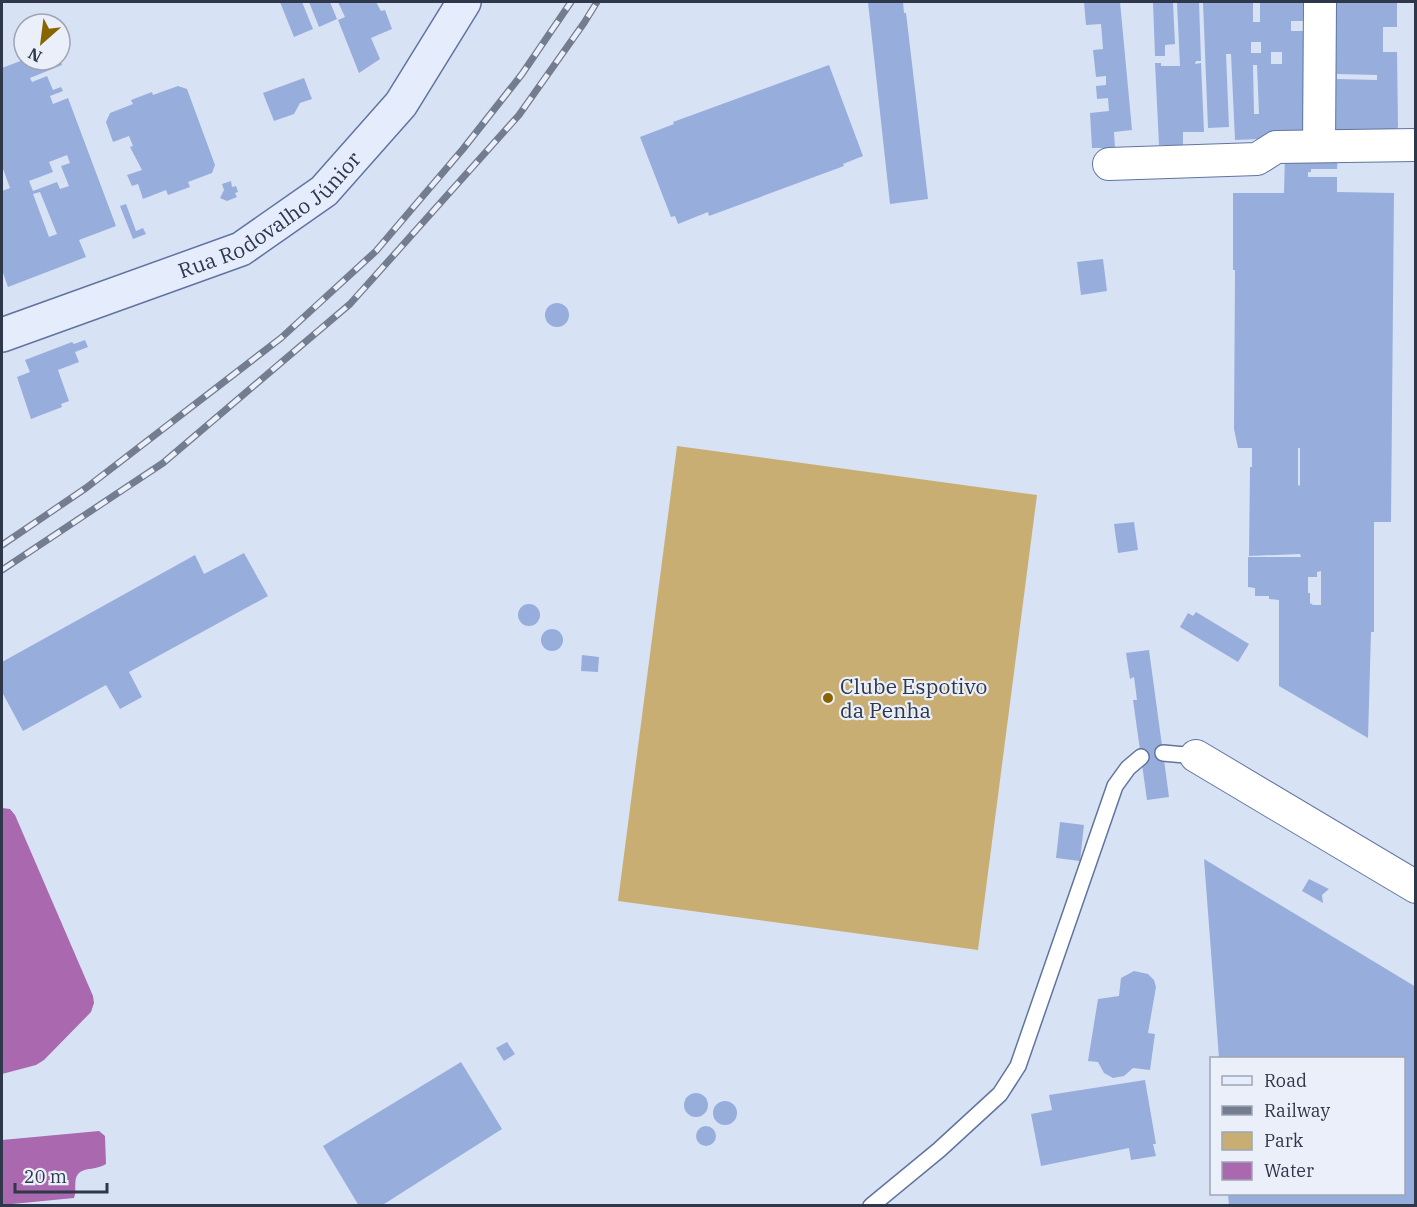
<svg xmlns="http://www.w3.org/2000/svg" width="1417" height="1207" font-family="'IBM Plex Serif',serif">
<rect width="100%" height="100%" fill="#d8e2f5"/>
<!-- green -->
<polygon fill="#c9ae74" points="677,446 1037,495 978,950 618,901"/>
<!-- water -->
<g fill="#aa68ae">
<polygon points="2,808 10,809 15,815 93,996 94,1003 91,1012 44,1060 36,1065 2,1074"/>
<path d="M99,1131l6,5 1,28c-8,6 -22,3 -28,10 -5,6 -1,17 -4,24l-72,7v-65z"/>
</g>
<!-- building -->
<g fill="#97addb" fill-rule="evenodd">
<polygon points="280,2 302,2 313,29 294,37"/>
<polygon points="309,2 330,2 337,19 319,27"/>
<polygon points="338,2 376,2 381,11 385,10 392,29 371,38 380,59 359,73 338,20 345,17"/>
<polygon points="868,2 903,2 904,13 906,13 928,199 890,204"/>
<polygon points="1084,2 1120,2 1132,130 1114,132 1115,148 1092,148 1090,113 1109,111 1108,98 1097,99 1096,86 1106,85 1106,76 1096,77 1093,50 1103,49 1101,24 1086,25"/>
<polygon points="1153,2 1173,2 1175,44 1165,45 1165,56 1155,56"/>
<polygon points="1177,2 1199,2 1201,61 1196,61 1195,64 1201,63 1204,132 1183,132 1183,145 1159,145 1155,63 1161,63 1161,66 1180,66"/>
<path d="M1203,2h50v20h7v-20h48v62h-5l1,51 4,22 -73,3 -4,-86h-5l3,73 -21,1zM1291,21h13l-1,10h-12zM1251,42h10v11h-10zM1271,52h11v12h-11zM1253,65h4l2,49h-5z"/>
<path d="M1327,2h70v25h-14v25h14l1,75 -7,9h-65zM1337,74l40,1v5l-40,-1z"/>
<path d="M23,60h37l2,5 -32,13 2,4 15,-6 6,14 8,-3 2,4 -13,5 3,8 15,-6 48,128 -37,14 7,17 -78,30 -6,-17v-79l8,-3 -8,-22v-98zM67,155l3,8 -9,3 8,20 -9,3 -3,-7 -24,9 -4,-10 24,-9 -4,-10zM40,192l17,42 -8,3 -16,-43z"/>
<polygon points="829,65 863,156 843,164 844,166 709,216 708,212 678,224 675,216 671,217 640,137 674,124 673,122"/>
<polygon points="304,78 312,99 300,103 294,114 274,121 263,93"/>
<polygon points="178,86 187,89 215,165 212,173 188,182 190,187 168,195 166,190 143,199 138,184 132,186 127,175 142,170 130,147 133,146 129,136 113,142 106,122 110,113 133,104 131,100 152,92 153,95"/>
<path d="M1285,154l53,1 -1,14h-26v3h-3v5h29v15l57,1 -3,329h-17v110h-3l-3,106 -89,-52v-86l-10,-1v-3h-14v-8l-7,-1v-30h53l-1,-3 -51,2 1,-89h2v-19h-14l-4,-19 1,-159h-2v-77h51zM1298,448h2v38l-2,-1zM1321,571v34h-8l-3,-2v-10h-2v-16h9v-5z"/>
<polygon points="231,181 232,187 236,186 238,192 235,193 237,197 227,201 220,198 224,190 222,184"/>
<polygon points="126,204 136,231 143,228 146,234 133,239 120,206"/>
<polygon points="1103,259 1107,291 1081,295 1077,262"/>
<circle cx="557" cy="315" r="12"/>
<polygon points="85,340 88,347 75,352 79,362 58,370 69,401 61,404 62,407 31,419 17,377 30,372 25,360 72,342 74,344"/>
<polygon points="1134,522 1138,550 1118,553 1114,524"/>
<polygon points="244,553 268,596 129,672 142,697 120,709 106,685 23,731 2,692 2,662 195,555 204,574"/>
<circle cx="529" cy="615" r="11"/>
<polygon points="1196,612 1249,644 1238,662 1180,627 1188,613 1193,616"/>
<circle cx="552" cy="640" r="11"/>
<polygon points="1149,650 1169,797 1147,800 1133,700 1137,700 1134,677 1130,679 1126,653"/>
<polygon points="582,655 599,657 598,672 581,671"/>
<polygon points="1060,822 1084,825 1080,861 1056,858"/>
<polygon points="1204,859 1416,987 1416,1206 1229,1206 1228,1194 1404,1194 1404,1059 1219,1058"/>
<polygon points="1309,879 1329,889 1322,895 1323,903 1302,891"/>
<polygon points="1134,971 1148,974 1154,980 1156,987 1148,1033 1155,1034 1150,1070 1133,1068 1124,1076 1113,1078 1104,1073 1098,1062 1088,1061 1098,999 1119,996 1121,978"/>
<polygon points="507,1042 515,1054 504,1061 496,1048"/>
<polygon points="461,1062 502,1129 381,1206 359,1206 323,1146"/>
<polygon points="1145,1080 1156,1144 1153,1144 1156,1156 1131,1160 1129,1148 1041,1166 1031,1114 1052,1110 1049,1095"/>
<circle cx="696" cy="1105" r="12"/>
<circle cx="725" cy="1113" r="12"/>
<circle cx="706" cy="1136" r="10"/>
</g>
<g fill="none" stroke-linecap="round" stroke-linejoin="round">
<defs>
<g id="service">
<polyline points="1163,753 1196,756"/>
<polyline points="871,1206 939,1150 1000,1094 1018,1066 1115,786 1128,768 1141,757"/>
</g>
<g id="minor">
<polyline points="1319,146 1320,2"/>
<polyline points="1109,164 1257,159 1276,147 1416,145"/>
<polyline points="1196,756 1416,887"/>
</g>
<g id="secondary">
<path id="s1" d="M2,335l239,-86 83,-58 77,-87 63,-102"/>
</g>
</defs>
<!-- service casing -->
<use href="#service" stroke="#60749f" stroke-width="18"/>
<!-- minor casing -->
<use href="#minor" stroke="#60749f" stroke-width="34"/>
<!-- secondary casing -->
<use href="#secondary" stroke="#60749f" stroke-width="36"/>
<!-- service -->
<use href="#service" stroke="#fff" stroke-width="15"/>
<!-- minor -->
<use href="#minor" stroke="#fff" stroke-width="32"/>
<!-- secondary -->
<use href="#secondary" stroke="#e5edfd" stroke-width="33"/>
<defs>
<g id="rail">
<polyline points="2,545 86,488 281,338 376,251 463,149 522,74 571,2"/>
<polyline points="2,570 163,463 350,304 519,115 584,23 597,2"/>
</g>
</defs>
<!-- rail casing -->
<use href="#rail" stroke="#747d90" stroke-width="7"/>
<!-- rail -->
<use href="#rail" stroke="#eaeff9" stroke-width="4.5" stroke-dasharray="14" stroke-linecap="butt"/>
</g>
<!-- markers -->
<circle fill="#886501" stroke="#eaeff9" stroke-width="2" cx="828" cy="698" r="6"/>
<g text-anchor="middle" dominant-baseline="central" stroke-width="4.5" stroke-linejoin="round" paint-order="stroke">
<!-- street labels -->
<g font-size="21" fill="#2f384b" stroke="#eaeff9">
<text stroke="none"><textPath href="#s1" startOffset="296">Rua Rodovalho Júnior</textPath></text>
</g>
<!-- poi labels -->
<g font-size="21" fill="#2f384b" stroke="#eaeff9" text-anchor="start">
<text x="840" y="686">Clube Espotivo<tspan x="840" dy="24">da Penha</tspan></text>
</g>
</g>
<!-- border -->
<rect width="1417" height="1207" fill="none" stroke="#2f384b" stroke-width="6"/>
<!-- legend -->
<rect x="1210" y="1057" width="195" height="138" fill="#eaeff9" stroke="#9fa6b3" stroke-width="1.5"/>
<rect x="1222" y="1076" width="30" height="9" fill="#e5edfd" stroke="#9fa6b3" stroke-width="1.5"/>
<text x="1264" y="1087" font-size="18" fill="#2f384b">Road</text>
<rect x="1222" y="1106" width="30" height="9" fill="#747d90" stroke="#9fa6b3" stroke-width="1.5"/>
<text x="1264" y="1117" font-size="18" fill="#2f384b">Railway</text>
<rect x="1222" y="1132" width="30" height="18" fill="#c9ae74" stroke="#9fa6b3" stroke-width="1.5"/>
<text x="1264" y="1147" font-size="18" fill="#2f384b">Park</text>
<rect x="1222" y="1162" width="30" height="18" fill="#aa68ae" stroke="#9fa6b3" stroke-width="1.5"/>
<text x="1264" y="1177" font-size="18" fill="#2f384b">Water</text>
<!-- north arrow -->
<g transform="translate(42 42) rotate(208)"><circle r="28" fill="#eaeff9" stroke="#9fa6b3" stroke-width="1.5"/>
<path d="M0-4.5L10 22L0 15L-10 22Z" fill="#886501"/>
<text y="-9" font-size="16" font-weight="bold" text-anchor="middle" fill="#2f384b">N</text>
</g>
<!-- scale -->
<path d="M15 1183v9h92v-9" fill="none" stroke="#2f384b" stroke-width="3"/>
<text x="24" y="1183" font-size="18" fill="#2f384b" stroke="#eaeff9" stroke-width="4.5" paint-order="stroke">20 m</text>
</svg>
